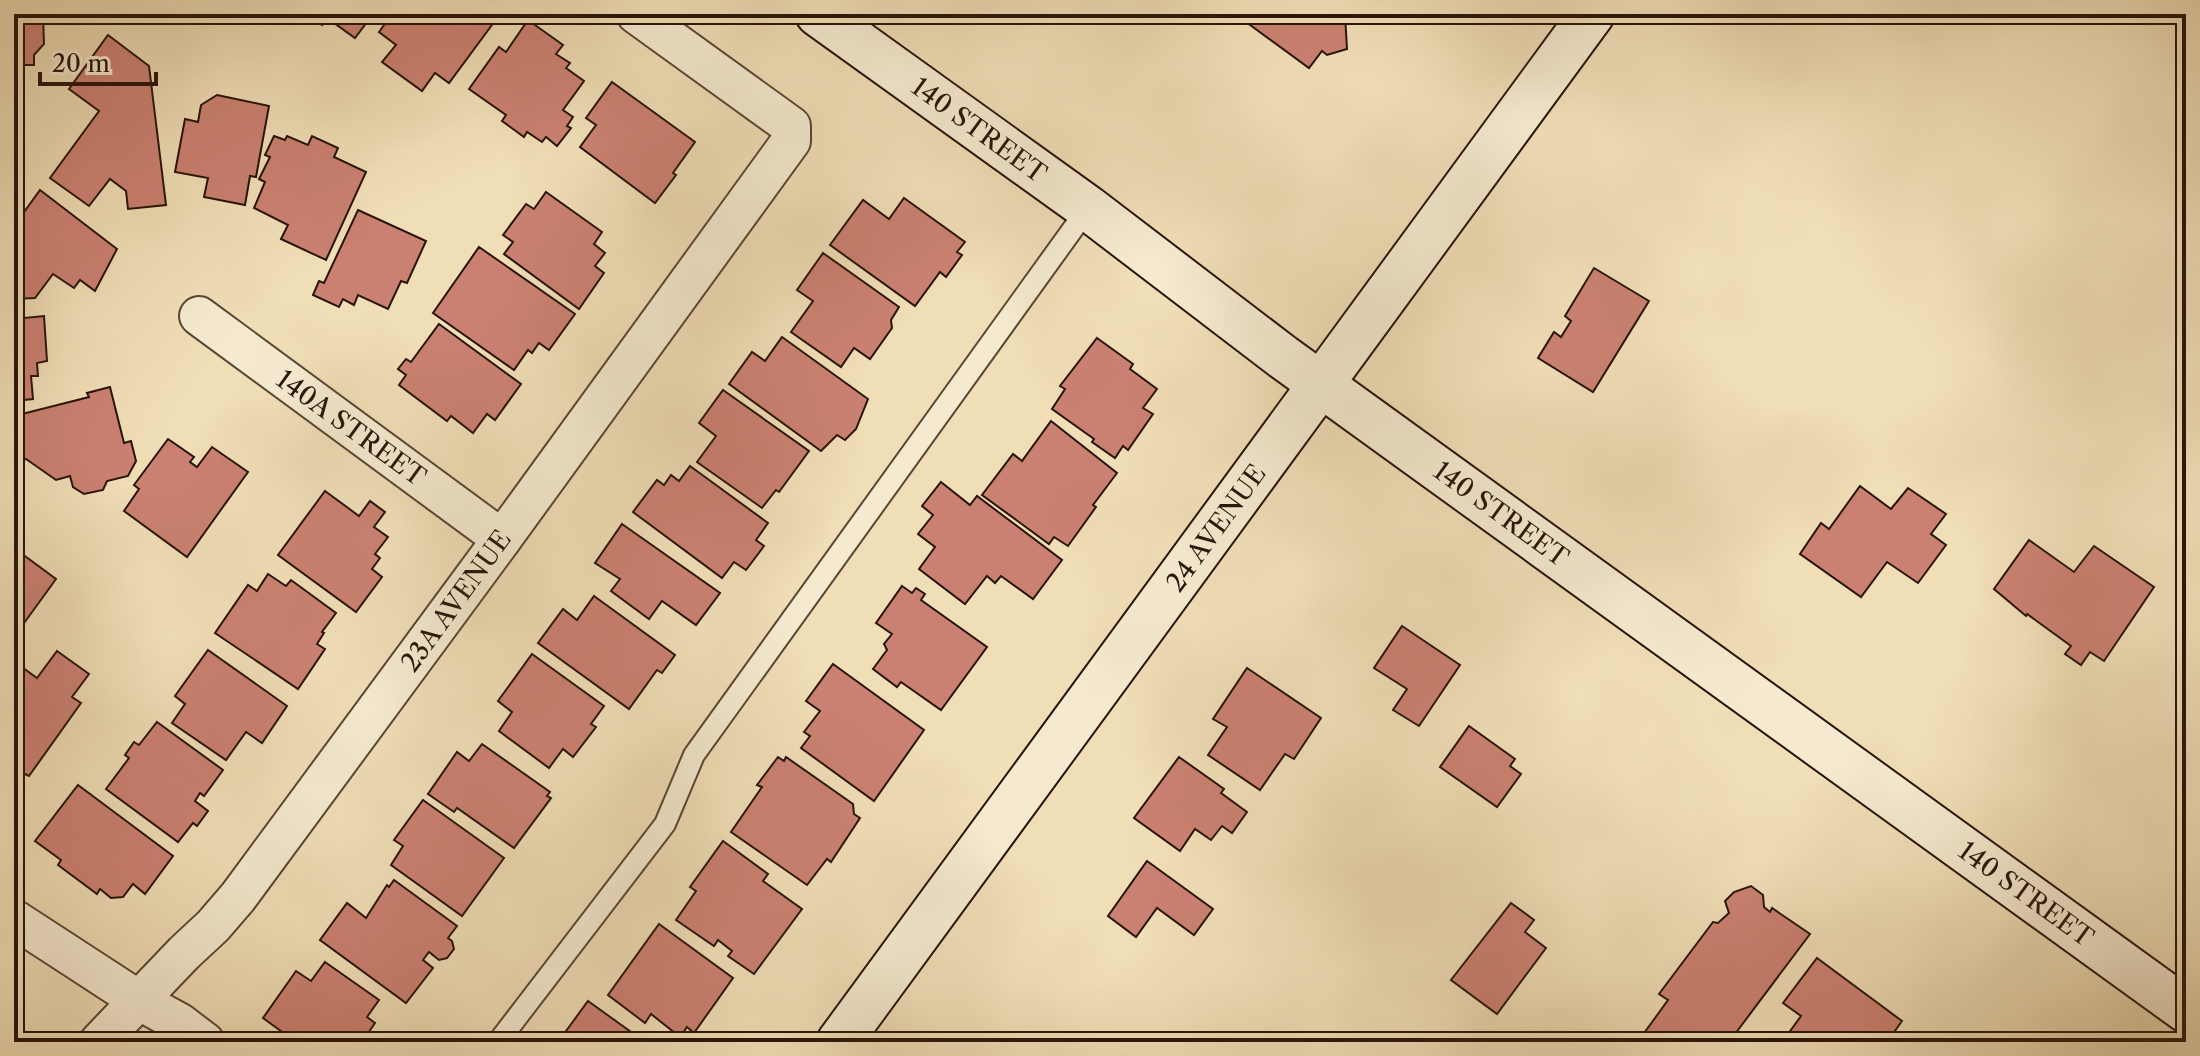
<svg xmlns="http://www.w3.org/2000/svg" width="2200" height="1056" font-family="'Libre Caslon Text',serif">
<rect width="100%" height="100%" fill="#f0deb7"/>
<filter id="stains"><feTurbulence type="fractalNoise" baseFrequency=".0025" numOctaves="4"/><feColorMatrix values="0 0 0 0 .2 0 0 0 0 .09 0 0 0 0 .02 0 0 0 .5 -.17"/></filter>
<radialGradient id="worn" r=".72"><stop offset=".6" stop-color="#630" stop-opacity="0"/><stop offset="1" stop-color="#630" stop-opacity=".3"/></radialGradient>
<!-- building -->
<g fill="#cb8172" stroke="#28140a" stroke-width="2">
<polygon points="14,14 43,14 44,44 34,55 34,65 14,65"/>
<polygon points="294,14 373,14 355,38 327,18 322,25 310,16 306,22"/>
<polygon points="392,14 500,14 449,83 435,73 422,91 382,62 396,45 379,32"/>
<polygon points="1235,14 1345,14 1347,49 1327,55 1322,51 1309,68"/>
<polygon points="528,20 563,45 556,54 570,63 566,68 584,81 563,110 573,117 567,126 571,128 557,146 546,137 542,142 527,132 524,137 502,121 506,115 469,89 499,47 506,52"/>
<polygon points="108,35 149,66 166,205 128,209 126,191 110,179 89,206 50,178 99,111 69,89"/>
<polygon points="612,82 695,142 673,173 676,175 655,203 580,147 596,125 586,118"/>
<polygon points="217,95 269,106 256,177 250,176 245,205 204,197 208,178 175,172 185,119 198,122 201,105"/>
<polygon points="274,136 285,140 287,136 308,145 312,136 338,148 334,157 366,172 326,260 281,239 288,225 254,208 265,182 259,179 270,157 265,155"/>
<polygon points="40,190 117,249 95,291 80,280 74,288 53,274 35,298 14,299 14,226"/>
<polygon points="546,192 602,232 594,244 605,253 595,266 604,273 579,309 504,254 513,242 503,235 526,204 534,209"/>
<polygon points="904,198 965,242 957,252 962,255 946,277 940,272 915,306 830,245 863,200 889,219"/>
<polygon points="358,210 426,241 407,283 401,281 388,309 358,295 354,305 343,299 339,307 313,295 319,281 324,283"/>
<polygon points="479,247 575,314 549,350 539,343 532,353 528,350 514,370 433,313"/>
<polygon points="823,253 899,307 891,320 892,328 870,359 854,348 841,367 791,332 813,301 797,290"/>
<polygon points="1594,268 1649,301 1593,392 1538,358 1554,332 1561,337 1571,321 1565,316"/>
<polygon points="44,316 47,361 37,363 38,376 31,376 33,399 14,401 14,319"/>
<polygon points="439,324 521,384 495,420 487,414 473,433 451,416 447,421 399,385 406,375 398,369 406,359 411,362"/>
<polygon points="782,337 868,399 856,429 845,440 837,435 821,451 729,384 752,352 765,361"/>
<polygon points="1097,338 1133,364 1130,369 1157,389 1143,408 1153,414 1128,450 1123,446 1115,458 1092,442 1094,439 1052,409 1065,389 1060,386"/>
<polygon points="110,387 124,443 131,441 136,461 128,476 107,481 103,490 84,494 73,487 70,476 56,480 26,459 22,460 14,431 14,416 89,397 87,393"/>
<polygon points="723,390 809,451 779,492 776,490 762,508 697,462 716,436 699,423"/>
<polygon points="1051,421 1117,473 1093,505 1096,507 1068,546 1054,537 1049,544 982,495 1013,454 1022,461"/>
<polygon points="168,439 194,457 190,462 197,467 212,447 248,472 187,557 124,511 139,489 134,485"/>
<polygon points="690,466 768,523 756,540 764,546 746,570 734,562 722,578 633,512 657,480 664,485 671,475 679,481"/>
<polygon points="941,482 970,505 977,496 1062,560 1033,599 1001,576 995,583 987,576 965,604 919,569 935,547 918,534 933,515 922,506"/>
<polygon points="1860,486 1891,509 1908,488 1946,514 1931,534 1946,545 1918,583 1887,562 1861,597 1800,554 1821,523 1829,529"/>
<polygon points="325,491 359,516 370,501 385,512 374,527 388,537 375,554 380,558 372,569 382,577 356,612 278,555"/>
<polygon points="622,524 720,593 696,625 662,601 649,619 611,591 620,579 595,563"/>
<polygon points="2029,540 2074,572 2094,546 2154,587 2104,661 2090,652 2081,665 2065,654 2071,646 2027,614 2026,616 1994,589"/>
<polygon points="14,548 56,579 14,637"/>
<polygon points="268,574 286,586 291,580 336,613 322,632 324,633 317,644 325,649 298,689 215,633 248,585 257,591"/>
<polygon points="902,586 912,593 916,588 925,594 921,600 987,647 941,710 901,682 897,687 873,669 887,650 884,644 892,634 876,623"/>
<polygon points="594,596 675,655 662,673 657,670 629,709 538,643 563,609 577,620"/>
<polygon points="1402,626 1460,665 1419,726 1393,710 1407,689 1374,668"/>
<polygon points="208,650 287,706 262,743 246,732 226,760 172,723 185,704 175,696"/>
<polygon points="57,651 89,674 72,697 81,703 29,776 25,774 14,789 14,664 15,662 37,678"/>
<polygon points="532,654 604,706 591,724 596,727 573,757 563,749 549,768 499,731 512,712 498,701"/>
<polygon points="833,664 924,730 874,801 801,748 810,736 804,732 820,711 806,701"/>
<polygon points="1247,668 1321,718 1294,759 1285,754 1260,790 1208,755 1227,727 1213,719"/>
<polygon points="157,722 223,770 204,796 200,793 195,801 208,811 197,826 193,823 178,842 106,789 129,758 125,755 134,742 139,745"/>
<polygon points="1469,726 1515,759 1510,766 1521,774 1497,807 1440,767"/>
<polygon points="482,744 550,792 547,796 551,798 514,848 457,808 454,812 428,794 457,752 469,761"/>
<polygon points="778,757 784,761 786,757 853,804 854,814 860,818 831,862 827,859 807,885 731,832 762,787 757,785"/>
<polygon points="1179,757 1224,789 1221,793 1247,812 1232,833 1222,826 1211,840 1195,829 1180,851 1134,818"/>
<polygon points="78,785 173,856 145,894 133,884 123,897 111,898 100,889 97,894 58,865 61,860 35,841"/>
<polygon points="423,800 504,858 462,916 391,865 403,846 394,840"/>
<polygon points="723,841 768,874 763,881 802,909 754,974 728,956 732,951 718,940 714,946 676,920 696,891 690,887"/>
<polygon points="1147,861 1213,909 1194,935 1157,908 1136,937 1108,916"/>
<polygon points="394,880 457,926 448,938 452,941 454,949 447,958 439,960 429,952 423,960 433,968 406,1003 320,940 347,903 366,918 387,885 389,887"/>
<polygon points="1751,886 1763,895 1764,907 1770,912 1772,908 1810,934 1729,1042 1652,1042 1642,1036 1668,1000 1659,994 1713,922 1718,923 1729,913 1725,901 1734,892"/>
<polygon points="1511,903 1534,920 1525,932 1546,948 1497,1014 1451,980"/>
<polygon points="659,924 733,978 694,1033 687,1027 680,1037 651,1014 645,1023 608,995"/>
<polygon points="1817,958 1902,1021 1887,1042 1798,1042 1788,1034 1801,1016 1783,1003"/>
<polygon points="325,962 379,1000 367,1017 375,1023 362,1042 296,1042 263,1018 296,971 311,981"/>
<polygon points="588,1001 645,1042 558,1042"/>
</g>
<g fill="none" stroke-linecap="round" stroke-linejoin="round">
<defs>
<polyline id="service" points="498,1042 665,824 694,755 1088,208"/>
<g id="minor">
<polyline points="199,316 502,539"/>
<polyline points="14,919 140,1001 180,1023 205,1042"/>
<polyline points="99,1042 184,953 213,926 238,897 502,539 791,141 791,126 636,14"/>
</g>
<g id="secondary">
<polyline points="818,14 1088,208 1283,357 2186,1010"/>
<polyline points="839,1042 1592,14"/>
</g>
</defs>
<!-- service casing -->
<use href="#service" stroke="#5a4635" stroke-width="24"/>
<!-- minor casing -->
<use href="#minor" stroke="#5a4635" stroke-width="42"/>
<!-- secondary casing -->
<use href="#secondary" stroke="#28140a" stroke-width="48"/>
<!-- service -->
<use href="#service" stroke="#f5ead0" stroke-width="20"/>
<!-- minor -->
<use href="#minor" stroke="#f5ead0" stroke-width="38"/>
<!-- secondary -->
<use href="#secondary" stroke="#f5ead0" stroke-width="44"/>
</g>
<g text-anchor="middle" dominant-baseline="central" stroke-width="8" stroke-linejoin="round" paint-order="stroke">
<!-- street labels -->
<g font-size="26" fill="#28140a" stroke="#f5ead0">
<text transform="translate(979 130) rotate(36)">140 STREET</text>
<text transform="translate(351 428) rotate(36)">140A STREET</text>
<text transform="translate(1501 514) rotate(36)">140 STREET</text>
<text transform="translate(1216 528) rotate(-54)">24 AVENUE</text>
<text transform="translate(456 601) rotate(-54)">23A AVENUE</text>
<text transform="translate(2026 894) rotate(36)">140 STREET</text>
</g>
</g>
<!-- margin -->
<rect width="2200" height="1056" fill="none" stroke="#f0deb7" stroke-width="48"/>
<rect x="16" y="16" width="2168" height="1024" fill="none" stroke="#28140a" stroke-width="4"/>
<rect x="24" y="24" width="2152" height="1008" fill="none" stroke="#28140a" stroke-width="2"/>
<!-- scale -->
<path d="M40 72v12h116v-12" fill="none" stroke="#28140a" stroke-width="4"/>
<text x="52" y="72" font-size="24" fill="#28140a" stroke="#f5ead0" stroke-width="6" paint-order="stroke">20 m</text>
<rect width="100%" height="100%" filter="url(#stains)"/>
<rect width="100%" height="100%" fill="url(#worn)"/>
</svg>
